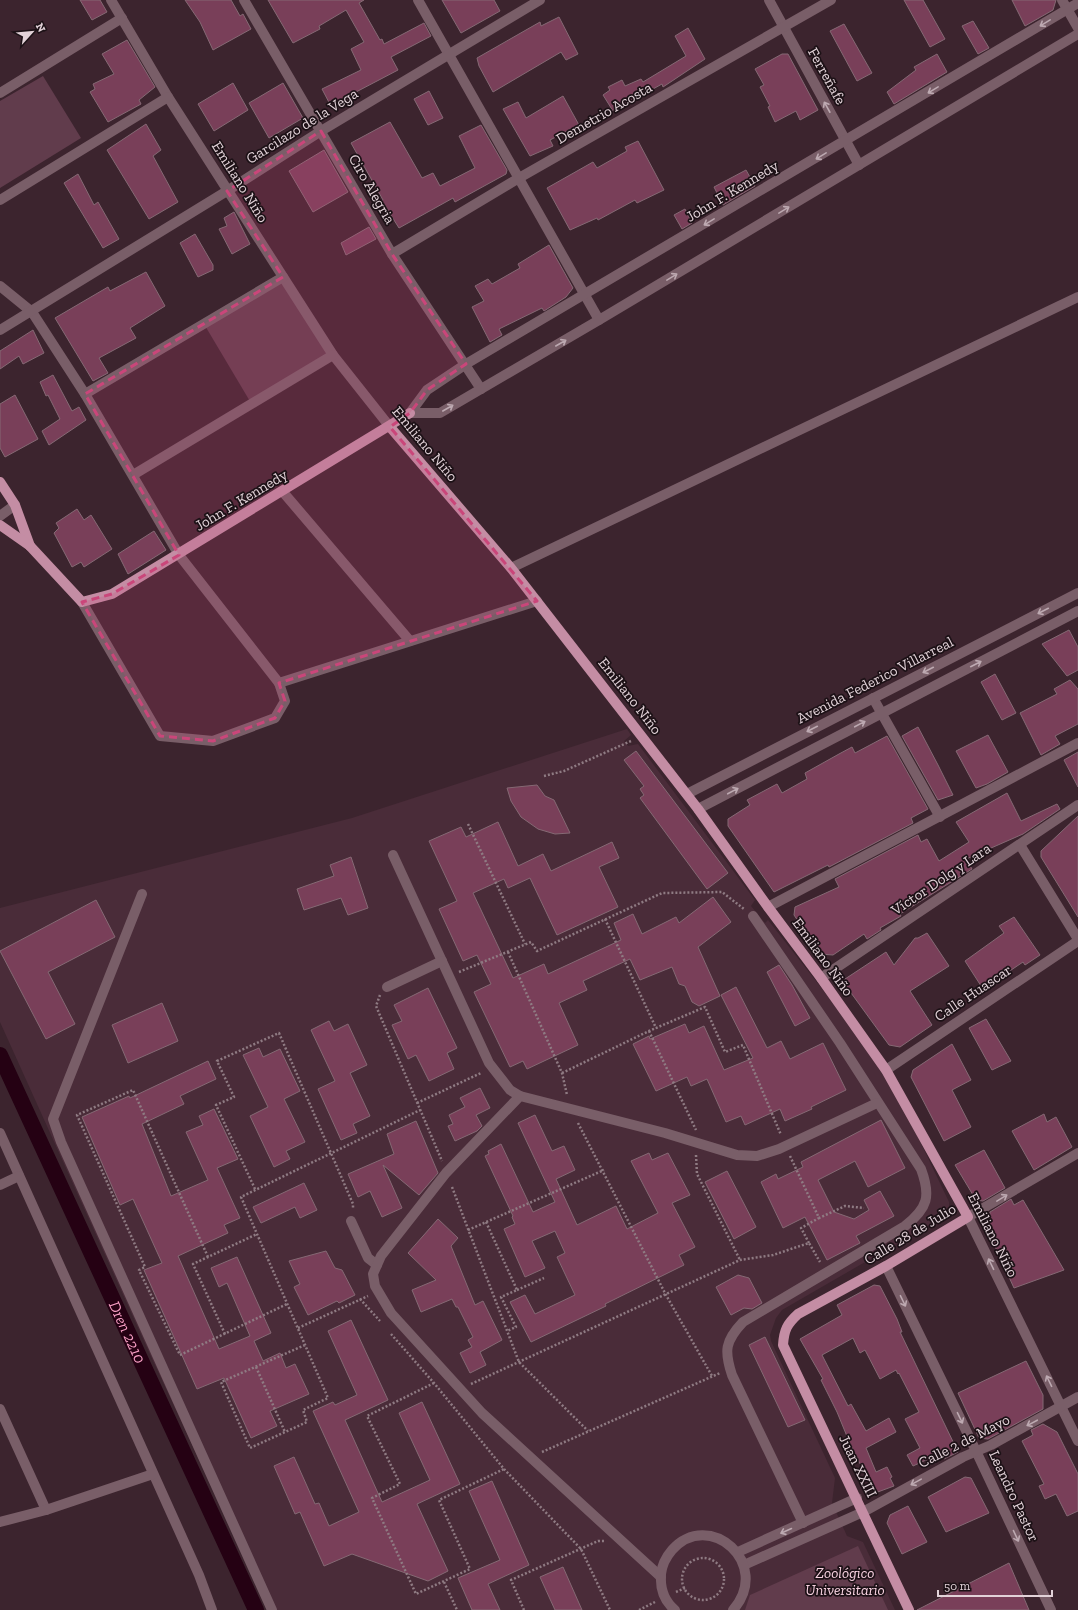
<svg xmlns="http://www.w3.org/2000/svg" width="1078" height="1610" font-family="'Zilla Slab',serif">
<rect width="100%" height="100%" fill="#3c242e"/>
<!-- built -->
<polygon fill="#4a2c39" points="627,729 631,735 624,741 628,746 638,744 755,900 751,906 765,923 768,920 886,1070 949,1202 949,1208 943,1217 782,1310 776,1318 770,1335 771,1341 835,1478 832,1503 847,1536 863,1542 895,1610 269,1610 149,1352 0,1022 0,908 352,818"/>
<!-- green -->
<g fill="#613c4c">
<polygon points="43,76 81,138 0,188 0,101"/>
<polygon points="283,277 333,355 251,403 204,324"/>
<polygon points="858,1546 888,1610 745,1610 750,1595"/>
</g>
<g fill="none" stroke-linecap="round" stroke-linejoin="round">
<!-- canal -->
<path stroke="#250113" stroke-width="16" id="s1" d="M0,1055l256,555"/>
</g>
<!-- building -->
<g fill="#793f59" stroke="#856974">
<polygon points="80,0 100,0 107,12 92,20"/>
<polygon points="185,0 231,0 240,16 243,14 251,29 213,50 200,22"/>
<polygon points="268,0 364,0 359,3 380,40 382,39 384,44 424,23 431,36 391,57 398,70 356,92 358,96 333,110 322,89 361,70 351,49 364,42 351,19 346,10 319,26 320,29 293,43"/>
<polygon points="442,0 494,0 500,11 461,33"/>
<polygon points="904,0 923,0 945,39 930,47"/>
<polygon points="1012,0 1056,0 1053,10 1025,26"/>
<polygon points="559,17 578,54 566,60 561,52 493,92 479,66 477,58 540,22 541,26"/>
<polygon points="973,21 989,48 978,54 962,26"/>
<polygon points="844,24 872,73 857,81 830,31"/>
<polygon points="688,28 705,59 663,87 662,84 613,111 603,95 610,90 608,87 622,80 625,86 641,79 643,82 686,56 675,36"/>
<polygon points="127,40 155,87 139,100 141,104 108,122 90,92 95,89 93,84 114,74 102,54"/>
<polygon points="782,54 788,54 818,110 800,120 796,111 775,122 768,107 770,106 760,87 764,85 755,69"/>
<polygon points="937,54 947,72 894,104 887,92 916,70 914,67"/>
<polygon points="233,83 248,110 214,131 198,104"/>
<polygon points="283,83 303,118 269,138 249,103"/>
<polygon points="429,91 443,118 428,125 414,99"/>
<polygon points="563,96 579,125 550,140 553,146 530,156 503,109 518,102 526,118"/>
<polygon points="390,122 422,178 433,173 440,186 475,168 459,136 481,125 507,170 506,174 455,202 453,198 399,228 382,201 383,200 351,143"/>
<polygon points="146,124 161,150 153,156 178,202 149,219 107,150"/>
<polygon points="638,141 664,190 637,203 635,200 598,220 597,218 570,230 547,188 593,162 597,168 627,151 625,147"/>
<polygon points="324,150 348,192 313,212 289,171"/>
<polygon points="746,170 755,186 723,205 714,187"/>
<polygon points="78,174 94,205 98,202 119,239 103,248 64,183"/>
<polygon points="685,209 692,223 682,229 674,215"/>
<polygon points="234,212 250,244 232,254 219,229 227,226 224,218"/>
<polygon points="369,227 376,239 346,255 341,243"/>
<polygon points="195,234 213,265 213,270 198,277 180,243"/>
<polygon points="549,245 573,288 566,297 544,311 542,308 499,329 502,335 490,342 472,307 484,301 475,286 488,279 492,284 520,268 518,264"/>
<polygon points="146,272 165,306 130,328 136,338 99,358 108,373 93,381 55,318 108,287 110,291"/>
<polygon points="33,330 44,353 23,364 19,356 0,369 0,351"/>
<polygon points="53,375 72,411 79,407 86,420 49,445 42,431 60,419 48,395 46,396 40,382"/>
<polygon points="15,395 38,439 5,457 0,448 0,404"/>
<polygon points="77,509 84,520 91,515 112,549 84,567 81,562 72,567 54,533 59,528 56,523"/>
<polygon points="154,531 166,550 128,574 118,554"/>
<polygon points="1069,630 1078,647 1078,670 1067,676 1042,644"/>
<polygon points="995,674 1016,713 1002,720 981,682"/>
<polygon points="1070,680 1078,689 1078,724 1055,736 1060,744 1041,755 1020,713 1057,694 1054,689"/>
<polygon points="918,727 938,765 953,795 938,800 902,736"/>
<polygon points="988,735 1008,772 987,784 976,788 956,751"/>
<polygon points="887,736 928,809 911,818 913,823 829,867 828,865 774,892 728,826 728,819 750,805 747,800 777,784 782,793 807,779 805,773 839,754 852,747 855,753"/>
<polygon points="636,751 728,873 707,889 640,798 644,795 640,789 644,786 624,760"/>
<polygon points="1078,752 1078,787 1064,760"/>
<polygon points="537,785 545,796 554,800 570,833 555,834 538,829 521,817 511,801 507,788"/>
<polygon points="1007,793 1021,821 1057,804 1060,809 1023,834 966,859 972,869 900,914 901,916 880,928 881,930 867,939 864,934 833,955 820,954 794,915 795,907 839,887 835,879 918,835 921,842 927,839 939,861 969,842 956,822"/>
<polygon points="1078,816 1078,917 1041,857 1041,851"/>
<polygon points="498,822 518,866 543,854 551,871 612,842 619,858 599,867 618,907 557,935 530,878 508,888 504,879 473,893 513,978 544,964 548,974 621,940 614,923 633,914 642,934 676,917 679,923 713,897 731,922 698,947 720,996 699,1006 692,1002 685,986 679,984 672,967 640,980 630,959 583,981 587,990 559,1003 578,1045 527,1069 523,1061 510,1067 474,992 491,984 477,955 463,961 439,909 457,901 429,841 461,827 466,837"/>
<polygon points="351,857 368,908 348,915 341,898 304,910 297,889 334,876 330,865"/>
<polygon points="96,900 115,937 48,972 75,1024 46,1039 0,951"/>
<polygon points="1014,917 1040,955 1025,965 1023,962 983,989 965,961 1004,933 999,926"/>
<polygon points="927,933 949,966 910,991 932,1025 900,1047 889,1045 846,986 845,979 886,952 894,965 915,938 918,938"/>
<polygon points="779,965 792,985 810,1018 795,1026 767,972"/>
<polygon points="736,987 767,1048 781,1041 790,1059 823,1043 846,1090 811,1107 812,1109 785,1121 780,1109 745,1125 741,1116 726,1122 707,1079 691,1086 687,1077 656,1091 633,1044 649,1036 650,1039 685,1024 689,1033 704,1026 724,1070 753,1058 721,995"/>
<polygon points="428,988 457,1048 447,1053 454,1069 429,1081 416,1055 408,1059 392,1025 402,1021 394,1005"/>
<polygon points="162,1003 178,1041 128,1063 112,1025"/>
<polygon points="986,1019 1011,1061 992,1070 969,1028"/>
<polygon points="329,1021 334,1031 348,1024 367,1065 350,1073 370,1116 353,1124 357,1133 341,1140 318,1089 335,1081 311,1030"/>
<polygon points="952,1044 971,1080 952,1090 971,1127 944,1141 911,1077 913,1070"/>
<polygon points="259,1048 263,1057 280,1049 300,1091 284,1099 305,1142 286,1151 290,1159 274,1167 250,1116 268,1107 243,1055"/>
<polygon points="208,1061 216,1079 180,1096 184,1104 142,1124 171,1196 208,1180 186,1132 203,1125 199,1116 214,1109 238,1159 217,1168 240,1218 224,1225 228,1233 178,1256 219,1349 250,1336 227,1283 219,1287 211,1268 237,1257 271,1333 254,1341 263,1361 280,1353 286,1368 295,1364 309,1394 270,1411 277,1426 251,1438 224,1378 197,1389 144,1270 162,1263 133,1199 120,1205 82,1117 129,1096 130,1098"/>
<polygon points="480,1088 490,1108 476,1115 482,1126 477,1131 455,1141 448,1126 453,1124 449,1115 465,1107 460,1098"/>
<polygon points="1044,1114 1047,1122 1056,1117 1072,1147 1034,1170 1012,1131"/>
<polygon points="535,1115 552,1151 564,1146 575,1170 556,1179 577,1225 616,1206 627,1229 658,1213 631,1161 649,1153 652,1160 668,1153 690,1195 672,1203 695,1247 679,1255 684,1265 605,1304 606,1306 531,1342 510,1302 525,1295 535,1314 575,1295 557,1257 565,1253 555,1231 532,1241 545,1268 525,1277 504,1229 515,1224 512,1217 513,1216 485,1156 489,1154 488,1151 501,1144 533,1212 555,1202 518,1123"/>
<polygon points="881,1120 905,1168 868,1187 855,1161 818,1180 834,1212 854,1219 869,1210 864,1200 880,1191 894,1216 856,1236 860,1243 827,1260 805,1217 783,1228 761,1182 776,1174 778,1179 803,1167 801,1162"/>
<polygon points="416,1121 438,1173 419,1195 383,1165 402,1208 382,1217 370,1191 358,1197 348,1174 394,1154 387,1134"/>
<polygon points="984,1150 1005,1188 983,1201 976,1200 955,1165"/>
<polygon points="727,1171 756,1227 734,1239 705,1182"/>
<polygon points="304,1183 317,1210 300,1218 295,1207 261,1223 253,1207"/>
<polygon points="1011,1199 1014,1205 1023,1200 1064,1270 1014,1288 988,1231 990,1212"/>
<polygon points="438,1219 458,1238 451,1246 475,1305 483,1301 502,1340 480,1352 486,1365 470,1373 460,1353 472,1347 468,1340 473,1337 458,1307 456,1307 452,1299 421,1312 412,1290 436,1280 408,1253"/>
<polygon points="326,1251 335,1268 342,1270 355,1295 339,1303 337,1301 308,1315 294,1287 300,1284 289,1261"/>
<polygon points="738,1275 749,1278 762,1303 752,1309 744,1308 731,1315 716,1287"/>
<polygon points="874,1285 880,1286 897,1319 902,1332 900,1332 958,1452 944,1459 942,1456 928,1464 926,1460 913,1466 907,1455 920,1448 905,1419 919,1412 899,1373 898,1374 896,1370 880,1379 865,1350 860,1353 853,1338 822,1355 848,1406 851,1404 866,1431 889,1418 896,1432 866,1448 876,1472 887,1467 892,1477 890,1478 894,1486 875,1493 851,1446 837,1412 821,1380 823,1379 800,1339 842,1315 837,1305"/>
<polygon points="351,1320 388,1400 345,1420 382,1502 430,1480 399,1413 422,1402 460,1484 417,1504 448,1571 428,1581 352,1554 324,1566 300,1512 295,1514 274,1466 294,1457 315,1504 319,1503 329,1526 359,1512 313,1411 333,1402 335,1405 357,1395 328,1331"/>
<polygon points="765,1337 805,1420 788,1427 749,1345"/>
<polygon points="1026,1361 1043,1395 1043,1409 988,1439 979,1438 958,1393"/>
<polygon points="1043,1424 1057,1432 1078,1474 1078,1511 1067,1516 1056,1494 1045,1499 1039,1486 1044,1484 1022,1441 1033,1435 1031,1430"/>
<polygon points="965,1477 971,1478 989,1513 946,1532 928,1497"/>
<polygon points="492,1481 529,1565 488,1584 500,1610 472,1610 458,1578 500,1560 469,1491"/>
<polygon points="908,1506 927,1542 902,1554 887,1523 890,1515"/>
<polygon points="1009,1563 1029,1610 917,1610"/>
<polygon points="563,1567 582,1610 555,1610 540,1577"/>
</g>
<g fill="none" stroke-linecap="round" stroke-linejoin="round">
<!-- path -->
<g stroke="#8f7b83" stroke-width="2.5" stroke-dasharray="2 2" stroke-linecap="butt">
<polyline points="544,776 564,771 631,741"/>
<polyline points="468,824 525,944"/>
<polyline points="605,919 656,1028"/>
<polyline points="508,952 562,1073 567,1095"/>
<polyline points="459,972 531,942 537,951 662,893 722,892 744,909"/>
<polyline points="380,995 376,1006 442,1161"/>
<polyline points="649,1031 696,1130"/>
<polyline points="562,1073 649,1031 705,1007 725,1052 743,1045 781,1135"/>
<polyline points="417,1103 481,1073"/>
<polyline points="578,1123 666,1295 712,1376"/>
<polyline points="696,1155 697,1174 740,1260"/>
<polyline points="790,1156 819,1218 845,1206 864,1208"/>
<polyline points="452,1187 519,1362 588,1431"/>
<polyline points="255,1189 216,1105 234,1097 217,1061 279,1033 353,1204 353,1209"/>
<polyline points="486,1222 517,1290 501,1297 516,1327 507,1331"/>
<polyline points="468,1230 604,1170"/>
<polyline points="809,1243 801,1228 819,1218"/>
<polyline points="208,1257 133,1090 77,1115 145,1267 139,1270 180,1355 287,1304"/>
<polyline points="517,1290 544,1278"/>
<polyline points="360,1299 380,1321"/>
<polyline points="298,1328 368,1296"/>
<polyline points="225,1334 193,1264 257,1234"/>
<polyline points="391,1334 434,1383 504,1469 581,1549 610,1610"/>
<polyline points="305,1345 221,1382 250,1448 307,1422 303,1410 328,1398 241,1197 420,1110"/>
<polyline points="256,1367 285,1432"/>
<polyline points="434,1383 367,1416 400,1484 372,1498 416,1594 470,1569 439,1500 504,1469"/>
<polyline points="471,1384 740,1260 773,1255 809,1243 820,1262"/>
<polyline points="542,1452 720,1373"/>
<circle cx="703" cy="1579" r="21"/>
<polyline points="444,1582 457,1610"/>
<polyline points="676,1592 685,1588"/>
<polyline points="524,1610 511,1580 598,1541 604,1541"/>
<polyline points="639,1610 655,1602"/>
</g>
<!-- minor -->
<g stroke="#795e68" stroke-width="10">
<polyline points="111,0 168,97 333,355 390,427"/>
<polyline points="244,0 392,254 481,389"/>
<polyline points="418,0 599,320"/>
<polyline points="769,0 859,165"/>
<polyline points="1062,0 1078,28"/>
<polyline points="0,93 122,18"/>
<polyline points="0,200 168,97"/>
<polyline points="392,254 519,178 831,0"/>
<polyline points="0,286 32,312 85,394 179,555 279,683 537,601"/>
<polyline points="0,330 227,191 321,131 540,0"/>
<polyline points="85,394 283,277"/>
<polyline points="410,413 427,390 466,364 1078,3"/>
<polyline points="410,413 440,413 599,320 1078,34"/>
<polyline points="133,475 333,355"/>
<polyline points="283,492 410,641"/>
<polyline points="0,516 15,505"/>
<polyline points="511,568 1078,297"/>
<polyline points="82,602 160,736 213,741 275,718 285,701 279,683"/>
<polyline points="873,698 940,817"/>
<polyline points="687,794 1078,593"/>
<polyline points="698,809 1078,611"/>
<polyline points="1020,845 1078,939"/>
<polyline points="393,855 489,1063 510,1090 520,1096"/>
<polyline points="142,894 53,1119 61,1142 272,1610"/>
<polyline points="768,907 1078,743"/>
<path d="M753,916l87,127 81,126c10,27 7,39 -16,57l-162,96c-18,19 -19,29 -11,53l71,148"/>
<polyline points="821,978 1078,805"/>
<polyline points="387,987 442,961"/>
<polyline points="886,1070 1078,941"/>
<polyline points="0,1133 199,1575 212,1610"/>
<polyline points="1078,1153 968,1217 1078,1441"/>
<polyline points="0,1185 19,1176"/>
<polyline points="351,1221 368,1258 377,1265"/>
<polyline points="886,1266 976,1451 1051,1610"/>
<polyline points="0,1409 46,1510"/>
<polyline points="0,1522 46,1510 153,1474"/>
<polyline points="738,1552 857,1498"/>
<polyline points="744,1565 863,1512 963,1457 991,1445 1078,1397"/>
<polyline points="661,1577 482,1413 391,1313 375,1286 373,1274 381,1256 446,1173 520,1096 665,1133 737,1155 757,1156 779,1149 877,1103"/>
<path d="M675,1610c-11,-9 -15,-22 -14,-36 1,-9 5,-17 11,-24 37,-42 101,14 61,60"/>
</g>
<!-- major -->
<g stroke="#c48da4" stroke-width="10">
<path d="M390,427l121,141 187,241 70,98 53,71 65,92 82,147 -82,49 -88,48c-11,10 -14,16 -15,31l126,265"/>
<polyline points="0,482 15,505 30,546"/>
<polyline points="0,525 30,546 82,602 112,594 410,413"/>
</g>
</g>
<!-- one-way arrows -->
<defs><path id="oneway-shaft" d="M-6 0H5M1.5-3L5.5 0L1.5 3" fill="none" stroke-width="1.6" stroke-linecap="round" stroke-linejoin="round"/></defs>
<g stroke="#bda9b1">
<use href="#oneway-shaft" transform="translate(1045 23) rotate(149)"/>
<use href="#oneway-shaft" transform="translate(933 90) rotate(149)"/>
<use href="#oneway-shaft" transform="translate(827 107) rotate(-119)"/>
<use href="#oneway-shaft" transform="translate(821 156) rotate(149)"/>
<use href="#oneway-shaft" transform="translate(784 210) rotate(-31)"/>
<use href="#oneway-shaft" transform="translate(709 222) rotate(149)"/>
<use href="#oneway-shaft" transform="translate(672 277) rotate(-31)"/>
<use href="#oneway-shaft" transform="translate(561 343) rotate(-30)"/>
<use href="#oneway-shaft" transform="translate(448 408) rotate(-30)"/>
<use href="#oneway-shaft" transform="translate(1043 611) rotate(153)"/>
<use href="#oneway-shaft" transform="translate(976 664) rotate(-27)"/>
<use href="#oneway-shaft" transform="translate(928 670) rotate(153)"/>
<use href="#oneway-shaft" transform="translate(860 724) rotate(-28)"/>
<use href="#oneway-shaft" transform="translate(812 729) rotate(153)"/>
<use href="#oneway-shaft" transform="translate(733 791) rotate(-28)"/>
<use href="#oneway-shaft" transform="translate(1002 1198) rotate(-31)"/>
<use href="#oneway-shaft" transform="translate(991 1264) rotate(-116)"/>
<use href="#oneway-shaft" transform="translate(903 1301) rotate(64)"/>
<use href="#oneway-shaft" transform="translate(1049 1381) rotate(-116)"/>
<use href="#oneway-shaft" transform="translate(960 1418) rotate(64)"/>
<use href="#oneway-shaft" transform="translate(1032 1423) rotate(152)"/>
<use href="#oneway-shaft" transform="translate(916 1482) rotate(151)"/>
<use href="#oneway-shaft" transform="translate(786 1531) rotate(156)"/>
<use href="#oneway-shaft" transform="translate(1016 1536) rotate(65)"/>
</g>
<!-- marked area -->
<path fill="#ca467a" fill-opacity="0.2" stroke="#ca467a" stroke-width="3" stroke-dasharray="8 5" stroke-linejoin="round" d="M321,131l71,123 74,110 -39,26 -17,23 -20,14 147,174 -258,82 6,18 -10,17 -62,23 -53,-5 -78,-134 30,-8 67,-39 -94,-161 198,-117 -56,-86z"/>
<g text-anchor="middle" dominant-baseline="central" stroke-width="3.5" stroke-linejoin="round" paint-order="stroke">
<!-- street labels -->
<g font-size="15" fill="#e2d2d8" stroke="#1c1116">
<text transform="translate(827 76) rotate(61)">Ferreñafe</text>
<text transform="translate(604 113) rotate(-30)">Demetrio Acosta</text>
<text transform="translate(302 126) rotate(-32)">Garcilazo de la Vega</text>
<text transform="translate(240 182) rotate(58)">Emiliano Niño</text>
<text transform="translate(372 189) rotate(60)">Ciro Alegria</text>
<text transform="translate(732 191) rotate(-31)">John F. Kennedy</text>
<text transform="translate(425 444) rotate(50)">Emiliano Niño</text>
<text transform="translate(241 500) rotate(-31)">John F. Kennedy</text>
<text transform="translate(875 680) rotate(-27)">Avenida Federico Villarreal</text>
<text transform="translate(630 696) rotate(52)">Emiliano Niño</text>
<text transform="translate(941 879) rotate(-34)">Víctor Dolg y Lara</text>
<text transform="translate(823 957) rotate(54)">Emiliano Niño</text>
<text transform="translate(973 993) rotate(-34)">Calle Huascar</text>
<text transform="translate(910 1234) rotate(-31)">Calle 28 de Julio</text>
<text transform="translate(993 1235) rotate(63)">Emiliano Niño</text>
<text transform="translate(964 1441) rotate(-27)">Calle 2 de Mayo</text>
<text transform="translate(858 1466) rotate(64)">Juan XXIII</text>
<text transform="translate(1014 1496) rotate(65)">Leandro Pastor</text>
</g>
<!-- park labels -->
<g font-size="15" font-style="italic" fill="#f8d2e1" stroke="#1c1116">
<text x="845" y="1573">Zoológico<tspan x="845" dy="17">Universitario</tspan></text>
</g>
<!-- water labels -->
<g font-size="16" font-style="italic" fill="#f99fc5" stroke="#1c1116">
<text stroke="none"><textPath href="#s1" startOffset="305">Dren 2210</textPath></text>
</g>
</g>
<!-- north arrow -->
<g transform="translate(32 32) rotate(63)" stroke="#1c1116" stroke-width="3" paint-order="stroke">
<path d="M0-3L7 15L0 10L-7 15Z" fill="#e2d2d8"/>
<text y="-6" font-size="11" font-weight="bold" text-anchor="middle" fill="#e2d2d8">N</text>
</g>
<!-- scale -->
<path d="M938 1590v6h114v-6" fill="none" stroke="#e2d2d8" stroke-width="2"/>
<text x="944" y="1590" font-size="12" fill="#e2d2d8" stroke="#1c1116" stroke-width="3" paint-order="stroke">50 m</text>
</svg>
